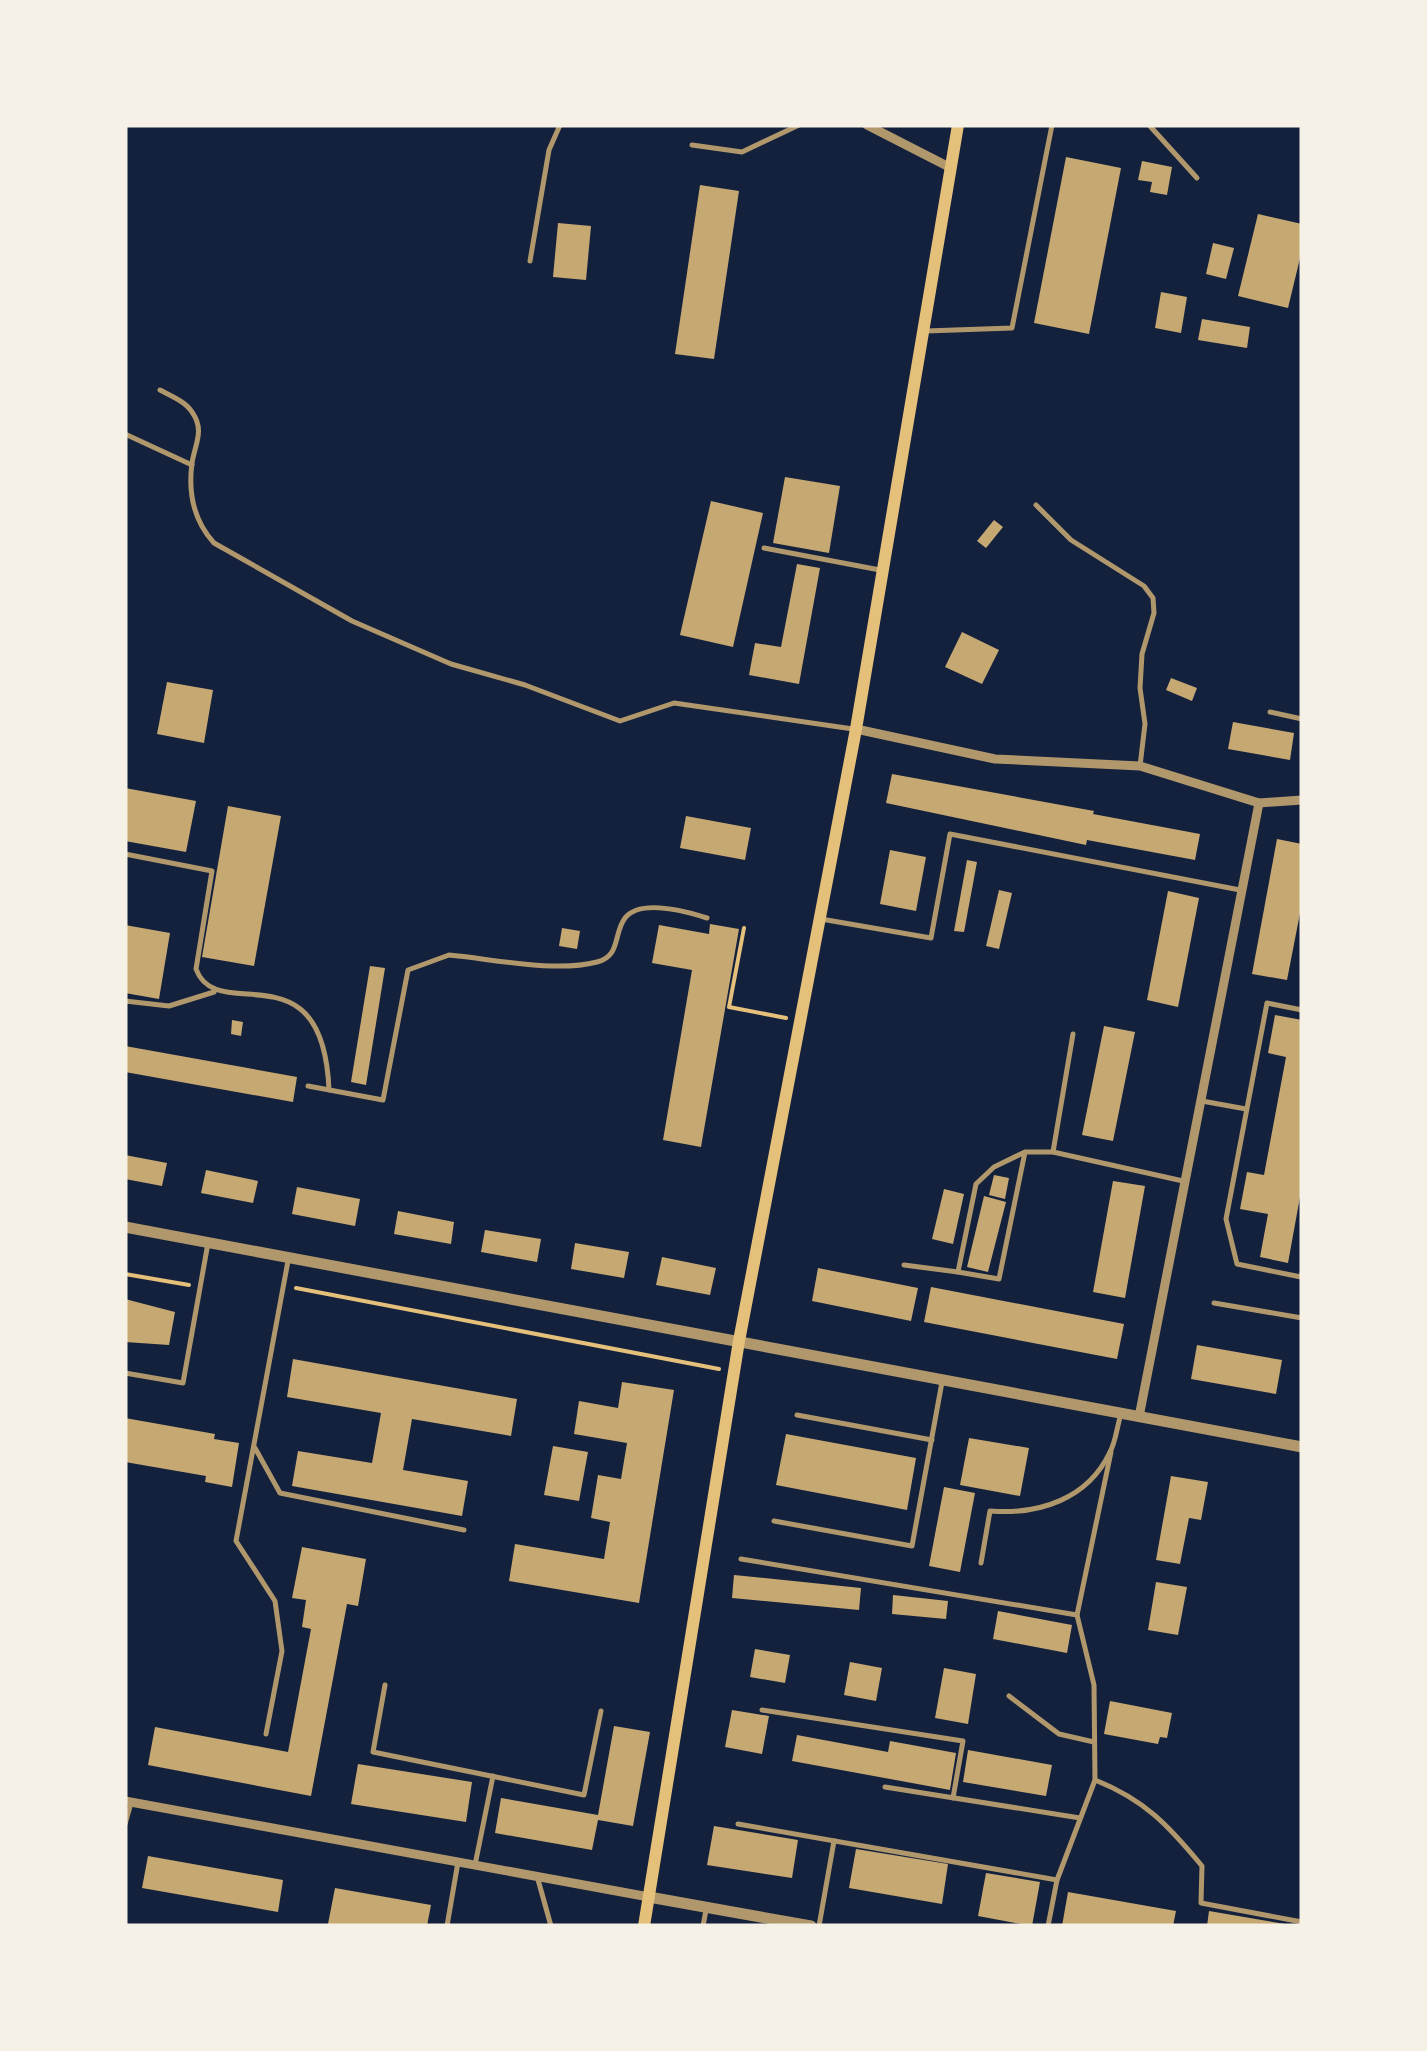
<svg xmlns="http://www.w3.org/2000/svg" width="1427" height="2051" font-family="'Times New Roman',serif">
<rect width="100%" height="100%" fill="#14213d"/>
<!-- building -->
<g fill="#c6a872">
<polygon points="1066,157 1121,168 1089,334 1034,323"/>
<polygon points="1142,161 1172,167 1167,195 1150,192 1152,182 1138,180"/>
<polygon points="700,185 739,191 714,359 675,354"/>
<polygon points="1258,214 1302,224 1302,250 1288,308 1238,296"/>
<polygon points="558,223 591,226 586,280 553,277"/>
<polygon points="1213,243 1234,248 1226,279 1206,274"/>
<polygon points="1161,292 1187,297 1181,333 1155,328"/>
<polygon points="1202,319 1250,327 1247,348 1198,340"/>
<polygon points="785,477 840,486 829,553 773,543"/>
<polygon points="711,501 763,513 733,647 680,635"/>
<polygon points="994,520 1003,527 986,548 977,541"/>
<polygon points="797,564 820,568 799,684 749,675 755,643 781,647"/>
<polygon points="962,632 999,650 982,684 945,667"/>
<polygon points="1171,678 1197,688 1192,701 1166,690"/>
<polygon points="167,682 213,690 204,743 157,734"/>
<polygon points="1233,722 1294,733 1290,760 1228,749"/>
<polygon points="892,774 1094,811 1093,814 1200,834 1195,860 1087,840 1086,845 886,803"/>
<polygon points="125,788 196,801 186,852 125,841"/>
<polygon points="228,806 281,816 254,966 202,957"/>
<polygon points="686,816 751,828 745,860 680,848"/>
<polygon points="1277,839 1302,844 1302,903 1287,980 1252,974"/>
<polygon points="890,850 926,857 916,911 880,904"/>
<polygon points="967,860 977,862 964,932 954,931"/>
<polygon points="999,890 1012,893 999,949 986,946"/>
<polygon points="1168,891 1199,898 1178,1007 1147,1000"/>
<polygon points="710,924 739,929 701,1147 663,1140 692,970 652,963 659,925 709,934"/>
<polygon points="125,925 170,933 159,999 125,993"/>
<polygon points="562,928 580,931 577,949 559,946"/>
<polygon points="370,966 385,968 366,1085 351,1082"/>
<polygon points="1275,1015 1302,1020 1302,1186 1288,1263 1260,1257 1268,1214 1240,1209 1247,1172 1264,1175 1286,1057 1268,1053"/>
<polygon points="232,1020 243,1022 241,1036 231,1034"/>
<polygon points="1104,1026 1135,1032 1113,1141 1082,1135"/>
<polygon points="125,1046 297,1077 293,1102 125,1072"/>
<polygon points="125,1155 167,1163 162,1186 125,1179"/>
<polygon points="206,1170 258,1181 253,1203 201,1193"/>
<polygon points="994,1175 1009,1178 1005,1199 989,1195"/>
<polygon points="1113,1181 1145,1186 1125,1298 1093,1292"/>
<polygon points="297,1187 360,1199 355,1226 292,1214"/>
<polygon points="944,1189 964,1194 953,1244 932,1239"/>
<polygon points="984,1196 1006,1202 988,1272 967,1267"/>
<polygon points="398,1211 454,1222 451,1244 394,1234"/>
<polygon points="485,1230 541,1239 537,1262 481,1252"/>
<polygon points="575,1243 629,1252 624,1278 571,1269"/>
<polygon points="662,1257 716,1268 710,1295 656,1285"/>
<polygon points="818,1268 918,1288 911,1321 812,1301"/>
<polygon points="931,1287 1124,1324 1117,1359 924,1322"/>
<polygon points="125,1299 175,1312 169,1345 125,1342"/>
<polygon points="1197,1345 1282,1360 1276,1394 1191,1379"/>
<polygon points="293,1359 517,1399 511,1436 412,1419 403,1470 468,1481 462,1516 292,1486 298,1451 372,1463 381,1413 287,1397"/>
<polygon points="622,1382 674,1390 639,1603 509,1581 515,1544 604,1559 610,1522 591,1518 598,1475 621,1479 627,1443 574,1434 579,1401 618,1408"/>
<polygon points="125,1418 215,1434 214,1439 239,1443 232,1487 205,1482 206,1476 125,1462"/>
<polygon points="786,1434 916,1458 907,1510 776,1485"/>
<polygon points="969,1438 1029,1448 1020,1496 960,1485"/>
<polygon points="553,1446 588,1452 579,1501 544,1495"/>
<polygon points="1171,1476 1208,1482 1201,1520 1189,1518 1180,1564 1156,1560"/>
<polygon points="944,1487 975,1493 960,1572 929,1566"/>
<polygon points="302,1547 366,1559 358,1606 347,1604 311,1796 148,1765 155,1727 288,1752 311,1629 302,1627 306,1600 292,1598"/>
<polygon points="734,1575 861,1588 859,1610 732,1598"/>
<polygon points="1156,1582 1187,1587 1178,1635 1148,1630"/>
<polygon points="893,1595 948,1601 946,1619 892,1614"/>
<polygon points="998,1611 1072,1625 1067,1653 993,1639"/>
<polygon points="755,1649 790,1655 785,1683 750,1677"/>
<polygon points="850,1662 882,1668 876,1701 844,1695"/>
<polygon points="944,1668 976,1674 968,1724 935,1718"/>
<polygon points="1110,1701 1172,1713 1167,1738 1160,1737 1158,1744 1104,1734"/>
<polygon points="732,1710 769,1716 762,1754 725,1747"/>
<polygon points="614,1726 650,1732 633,1826 598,1820 592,1850 495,1833 501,1798 598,1815"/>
<polygon points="797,1735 888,1752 890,1741 956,1753 950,1790 792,1761"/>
<polygon points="968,1750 1052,1765 1046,1796 963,1782"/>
<polygon points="358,1764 472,1782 466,1822 351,1804"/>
<polygon points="714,1826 798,1840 792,1878 707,1865"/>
<polygon points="856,1849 948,1864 942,1904 849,1888"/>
<polygon points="148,1856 283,1880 278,1912 142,1888"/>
<polygon points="986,1873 1040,1882 1032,1926 978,1916"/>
<polygon points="335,1888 431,1905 427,1926 328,1924"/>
<polygon points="1068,1892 1176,1911 1173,1926 1062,1926"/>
<polygon points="1209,1911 1285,1924 1285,1926 1207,1926"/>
</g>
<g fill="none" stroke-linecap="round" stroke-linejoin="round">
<!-- path -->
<g stroke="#e5c07b" stroke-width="4">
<polyline points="744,928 729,1007 786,1018"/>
<polyline points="125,1274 189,1285"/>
<polyline points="296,1288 719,1369"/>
</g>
<!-- service -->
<g stroke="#b1986c" stroke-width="5">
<polyline points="1149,125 1197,178"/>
<polyline points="692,145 742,152 799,125"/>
<polyline points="530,261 549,150 560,125"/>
<polyline points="926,331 1012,328 1052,125"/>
<path d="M160,390c11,6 25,11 32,22 13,18 3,32 0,51 -4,30 2,58 22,80l138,78 99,43 74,21 95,36 54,-18 179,26"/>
<polyline points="125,434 192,465"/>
<polyline points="1036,505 1071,540 1144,586 1153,598 1154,613 1142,654 1140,688 1145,724 1140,766"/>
<polyline points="764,548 880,570"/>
<polyline points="1270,712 1302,719"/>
<path d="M125,854l87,17 -16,98c21,58 127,-26 133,121"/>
<polyline points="821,919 931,938 950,834 1240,890"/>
<polyline points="125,1001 169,1006 214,992"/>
<polyline points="1302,1010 1267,1003 1226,1219 1237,1264 1301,1277 1302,1273"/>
<path d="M308,1086l75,14 25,-130 41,-15c44,4 106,18 148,7 24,-6 16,-28 28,-44 16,-20 63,-6 82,0"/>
<polyline points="1202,1101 1246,1109"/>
<polyline points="1025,1152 999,1279 958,1272 976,1184 994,1167 1025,1152 1053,1152 1183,1181"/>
<polyline points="1053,1152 1073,1034"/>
<polyline points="904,1265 958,1272"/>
<polyline points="1214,1303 1302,1318"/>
<polyline points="125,1373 183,1383 208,1243"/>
<polyline points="797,1415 932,1440"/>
<polyline points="255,1448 280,1493 464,1530"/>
<polyline points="774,1521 912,1546 942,1382"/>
<polyline points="741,1559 1077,1615"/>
<path d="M981,1563l9,-52c49,4 98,-12 120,-59 6,-11 7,-26 11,-38"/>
<polyline points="385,1685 373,1752 584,1795 601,1711"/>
<polyline points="1009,1696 1059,1734 1094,1742"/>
<polyline points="762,1710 963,1741 953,1798"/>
<polyline points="266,1734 282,1651 275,1601 236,1541 288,1261"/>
<path d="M1095,1780c50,20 73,45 107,86l-1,37 101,19"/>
<polyline points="885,1787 1080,1818"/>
<polyline points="125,1824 131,1803"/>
<polyline points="738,1824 1057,1880"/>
<polyline points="475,1865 493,1776"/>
<polyline points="537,1876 551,1926"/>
<polyline points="447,1926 458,1862"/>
<polyline points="703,1926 706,1910"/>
<polyline points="819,1926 834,1841"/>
<polyline points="1048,1926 1057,1880 1095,1780 1094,1685 1077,1615 1111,1452"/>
</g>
<!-- minor -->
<g stroke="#b1986c" stroke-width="9">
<polyline points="867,125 951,168"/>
<polyline points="856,729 995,759 1140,766 1259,803 1302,800"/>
<polyline points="1139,1417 1259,803"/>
<polyline points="125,1801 649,1897"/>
</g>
<!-- tertiary -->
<g stroke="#b1986c" stroke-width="11">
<polyline points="125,1227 1302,1447"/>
<polyline points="649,1897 811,1926"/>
</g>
<!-- secondary -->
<polyline stroke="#e5c07b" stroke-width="12" points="644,1926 739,1341 856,729 958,125"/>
</g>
<!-- border -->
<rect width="1427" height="2051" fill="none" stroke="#f6f1e7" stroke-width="255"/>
</svg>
